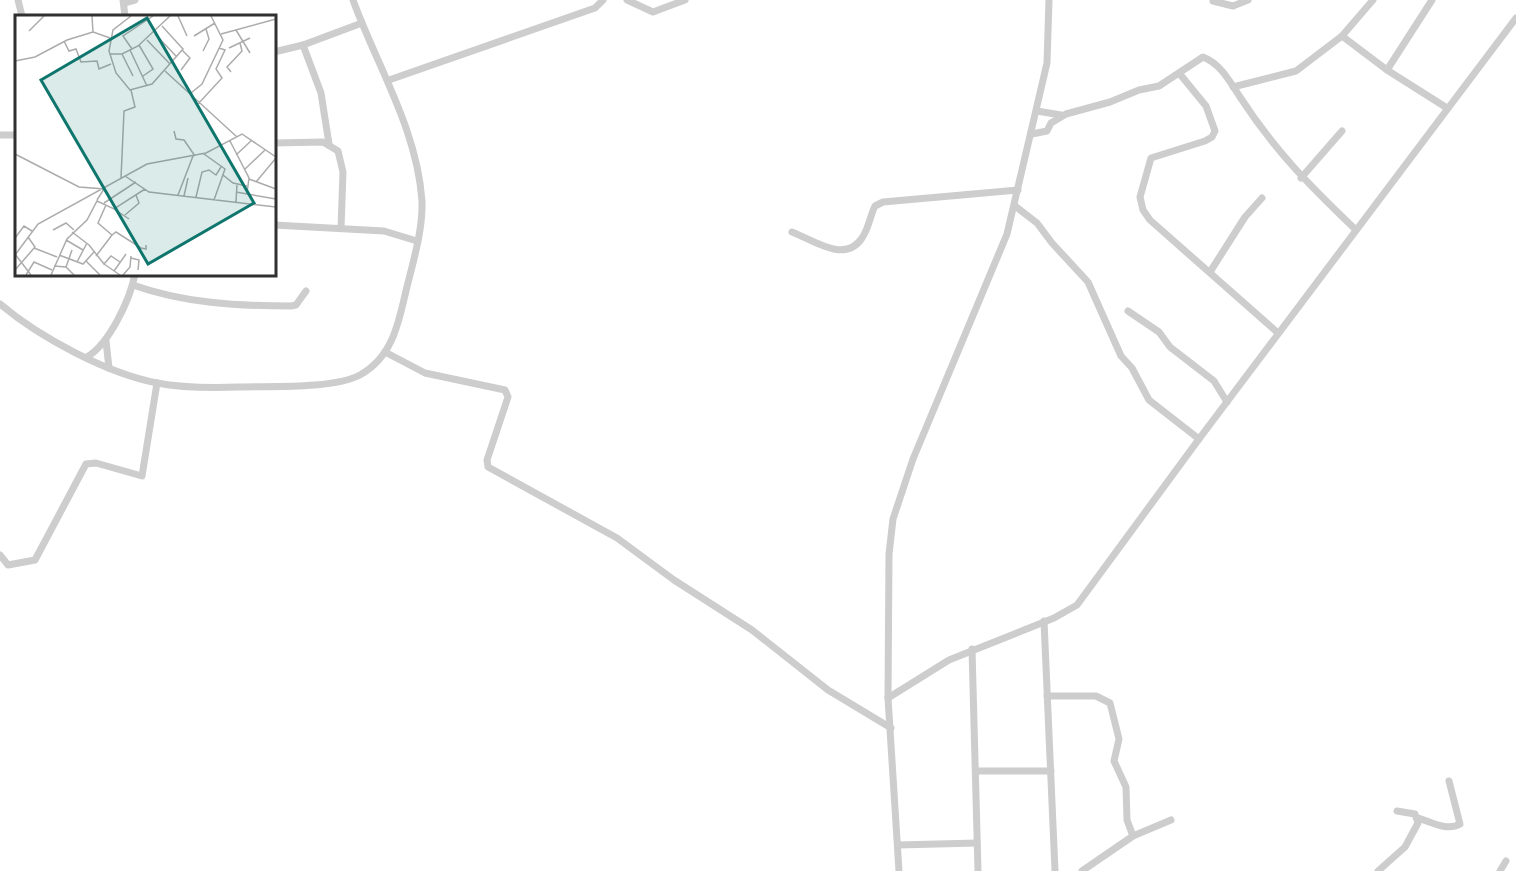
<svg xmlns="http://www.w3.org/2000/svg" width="1516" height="871" font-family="'PT Sans',sans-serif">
<rect width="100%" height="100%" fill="#fff"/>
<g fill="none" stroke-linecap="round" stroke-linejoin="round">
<!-- street -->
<g stroke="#cdcdcd" stroke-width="7">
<polyline points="18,0 22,16"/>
<polyline points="123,0 125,16"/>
<polyline points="627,0 653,12 685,0"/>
<polyline points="1213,1 1233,6 1248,0"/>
<polyline points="124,3 135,0"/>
<polyline points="1342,36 1387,70 1447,108"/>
<polyline points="303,45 321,93 329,144"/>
<polyline points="274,52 303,45 362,23"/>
<polyline points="1387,70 1432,0"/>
<polyline points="1179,73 1206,106 1215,131 1212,137 1205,141 1151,158 1140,197 1143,210 1150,220 1278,333"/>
<polyline points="389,80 595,8 603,0"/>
<polyline points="1233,87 1296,71 1342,36 1373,0"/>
<polyline points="1037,111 1061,115"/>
<path d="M1032,134l15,-3 4,-8 15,-9 44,-12 29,-12 20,-4 44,-29c18,7 27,25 37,40 35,54 70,89 116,133"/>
<polyline points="0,135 16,135"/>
<polyline points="274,143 323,142 338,151 343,172 341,228"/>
<polyline points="1301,178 1342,131"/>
<polyline points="1015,206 1037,223 1052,243 1088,282 1121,356 1132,368 1149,400 1199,439"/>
<polyline points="274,225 384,231 417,241"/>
<path d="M792,232c21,8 53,32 70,6 7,-10 8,-22 13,-32l8,-4 135,-12"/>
<polyline points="1210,272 1245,217 1262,198"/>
<path d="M133,285c50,18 104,21 158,21l5,-1 10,-14"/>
<path d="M0,304c39,33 106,69 157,79 26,5 56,5 82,4 31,-1 95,2 121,-12 31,-17 38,-49 45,-80 7,-30 18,-63 17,-94 -5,-72 -45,-135 -69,-201"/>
<polyline points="1128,311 1159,332 1170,347 1214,381 1227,402"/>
<polyline points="106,341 109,368"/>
<polyline points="385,352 425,373 505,390 508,397 487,460 488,467 617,538 674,580 752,630 828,690 891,728"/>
<path d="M87,357c22,-13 43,-57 48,-83"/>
<polyline points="0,555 8,565 35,560 86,464 96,463 142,476 157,383"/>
<polyline points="1044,621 1055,871"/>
<polyline points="972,649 978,871"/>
<polyline points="1047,696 1096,696 1110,703 1119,739 1114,761 1126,787 1127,820 1133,836"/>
<polyline points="888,698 949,660 1054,618 1077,605 1199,439 1516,18"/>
<polyline points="976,771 1051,771"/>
<path d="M1417,818c14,3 29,14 43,6l-11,-43"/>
<polyline points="898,845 977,843"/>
<polyline points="899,871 888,698 889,554 893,519 913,459 1007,234 1047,63 1049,0"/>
<polyline points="1082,871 1133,836 1171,820"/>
<polyline points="1378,871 1405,847 1418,823 1415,814 1397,811"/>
<polyline points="1500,871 1506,861"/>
</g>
</g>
<!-- overview -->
<g transform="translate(15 15)">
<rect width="261" height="261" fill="#fff"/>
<path fill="none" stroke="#acacac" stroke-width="1.5" d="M77,1l1,16 17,6M116,1l-18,14 -4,21 7,22 14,17 22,-6 31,-35 -21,-23M163,1l9,20M221,15l14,23M14,16l15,-15M140,19l21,22M206,19l55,-15M179,21l21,-13M132,25l23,24M49,26l5,10 7,-2 5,13 16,-1 2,8 12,-5M124,30l14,24 -10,7M214,33l21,-10M117,34l-9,-13 30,-20M115,35l17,36M188,36l6,-12 -3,-10M95,39h12l16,-8 32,-30M107,39l11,22M0,46l20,-4 32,-17 26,-8M166,55l9,-12 -8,-8M150,56l72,66M216,57l-4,-5 15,-16 -2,-8M176,78l11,-9 21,-44 -12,-24M183,89l24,-26 -6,-9 9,-19 -6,-2M159,116l2,8 8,1 11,16M215,126l19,37 -2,15M0,139l64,33 25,2 -7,11M189,139l21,15 -11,31M221,140l16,-15M230,154l20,-19M208,160l10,8 14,3M110,161l24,16 127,15M106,163l3,-67 11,-4 -4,-17M234,164l27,10M241,167l20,-24M221,177l40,7M163,180l15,-39M169,181l4,-18M181,182l6,-25 7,-2 7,5 5,-8M221,187l1,-18M89,188l32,-21M99,194l15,10M110,200l14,-12 -3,-8M38,215l13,-7 8,7M57,217l17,13 15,19 7,-8 9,6M97,220l4,-3 25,16 5,1v-4M0,223l9,-12 8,5M51,225l17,10M19,233l23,9M0,239l16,21M0,240l23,-31 109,-60 59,-11 36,-19 34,23M44,240l24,9 11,-12M81,241l16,-21 -14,-12 8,-18M116,243l8,2 -1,10M71,246l14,14M62,247l10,-19M89,249l16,11M39,251l12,1 8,8M51,252l6,-17M0,255l20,-23 -7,-10M99,256l12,-17M11,260l8,-13 18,8M36,260l16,-36 20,-19 10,-19 17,8 31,-20M108,260l7,-8 1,-11"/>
<path fill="#0f766e" fill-opacity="0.15" stroke="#0f766e" stroke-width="3" d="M132,3l107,185 -106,61 -107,-184z"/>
<rect width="261" height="261" fill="none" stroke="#303030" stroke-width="3"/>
</g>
</svg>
